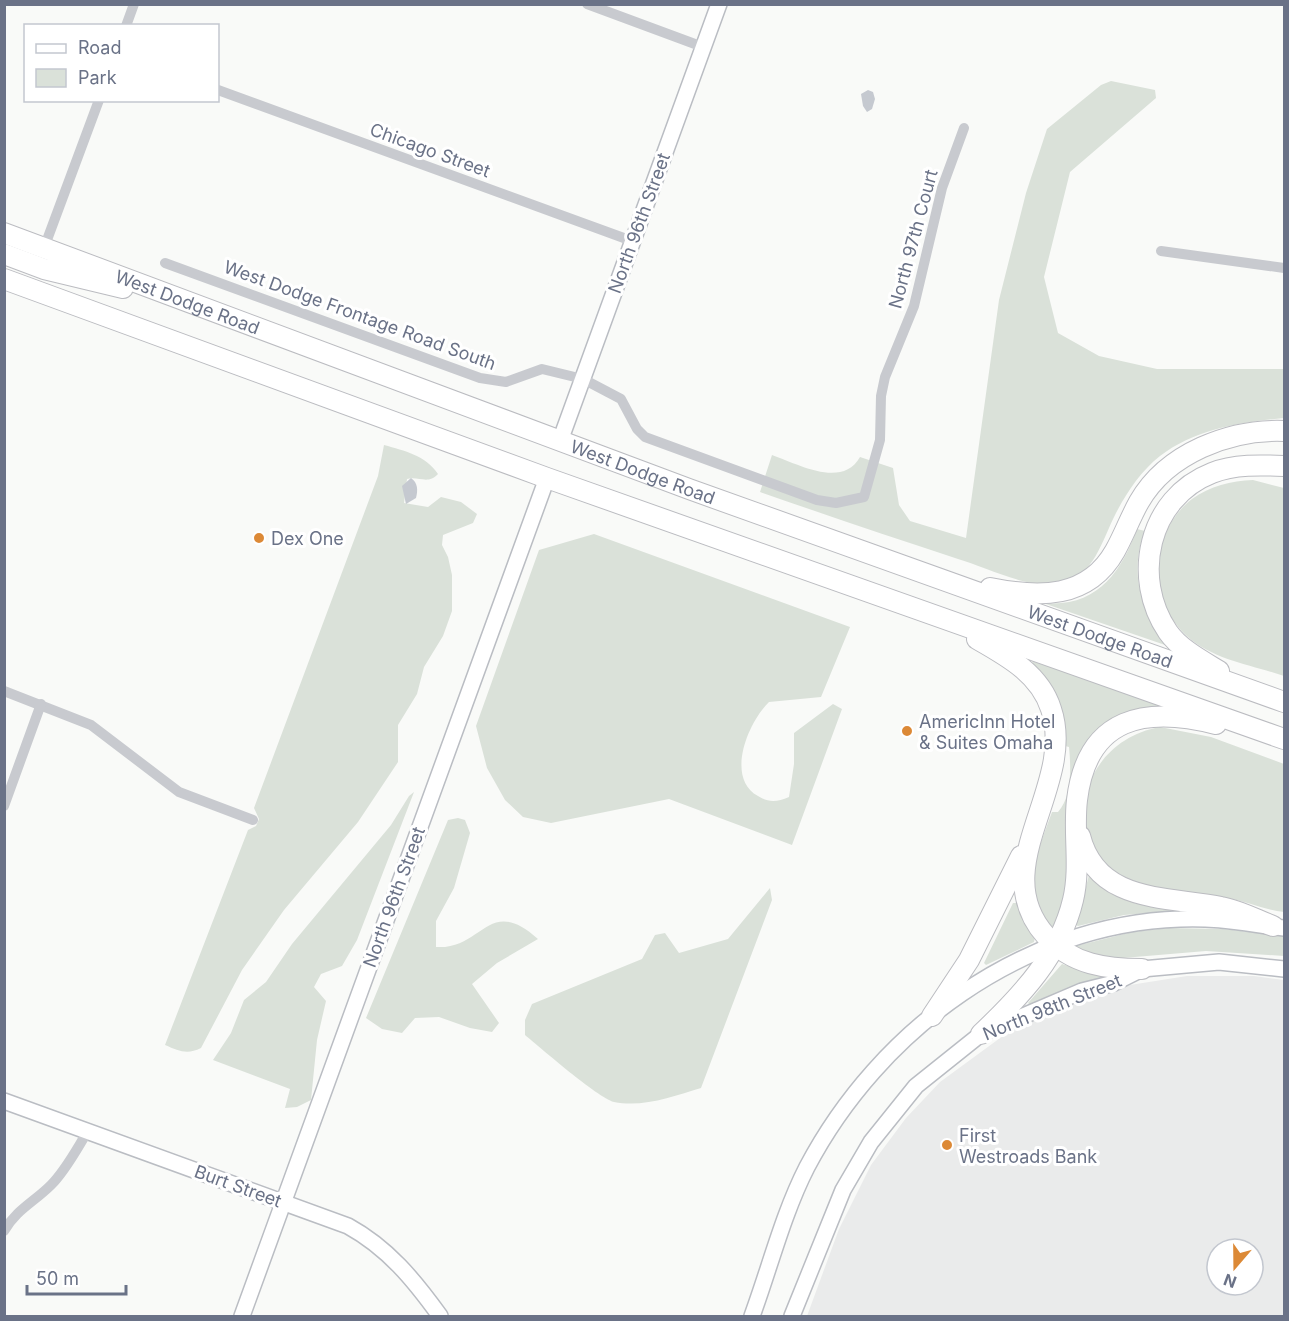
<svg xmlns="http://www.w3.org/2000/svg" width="1289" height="1321" font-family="Inter,sans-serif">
<rect width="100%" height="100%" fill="#f9faf8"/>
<!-- built -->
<path fill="#eaebeb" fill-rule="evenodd" d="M1187,976h67l30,4v336h-477l32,-87 32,-64 35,-47 34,-36 71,-52 58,-27 61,-18zM1217,1249h36v36h-36z"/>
<!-- green -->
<g fill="#dae1d9">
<path d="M1111,81l44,9 1,8 -86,74 -26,105 14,56 41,23 58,13h127v49c-42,4 -89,11 -124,38 -19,15 -33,36 -44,57 -15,29 -21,63 -57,71 -28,6 -74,-17 -101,-25 -67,-22 -132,-44 -198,-67l12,-37c26,9 70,34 88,2l33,11 6,37 11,16 56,17 33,-238 27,-107 21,-64 54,-44z"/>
<path d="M384,445c21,6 41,10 54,29 -10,11 -19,2 -31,5l-3,24 24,4 13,-10 20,5 16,12 -4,9 -30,12 -1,10 6,12 4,18v36l-9,25 -19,31 -7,27 -19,31v37l-40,60 -74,88 -42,60 -41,78c-14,7 -22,3 -36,-3l83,-215 8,-4 3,-7 -5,-11 124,-332z"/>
<path d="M1253,480l31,8v188c-32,-11 -70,-16 -96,-39 -41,-36 -39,-105 4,-138 18,-13 39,-18 61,-19z"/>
<path d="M1137,529l8,2c-17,42 -3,81 23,115l-125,-43c53,5 78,-30 94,-74z"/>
<path d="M594,534l256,93 -29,70 -52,5c-21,20 -44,76 -11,94 11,7 19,6 31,1l5,-33v-31l39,-29 9,5 -50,136 -123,-46 -118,24 -28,-6 -18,-17 -18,-32 -11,-42 63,-176z"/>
<path d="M1032,661l135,46 -28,5 -69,73 -2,17 2,51 -6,46 -9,27 -4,1c-29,-41 -15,-72 1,-115h6c14,-15 13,-45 11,-65l-4,-1z"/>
<path d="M1160,727l51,10 73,27v148c-20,-2 -38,-11 -57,-14 -22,-4 -84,-7 -100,-16 -73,-41 -47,-141 33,-155z"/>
<polygon points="414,792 357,940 342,966 321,974 314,987 326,1001 317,1040 311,1100 297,1107 285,1108 290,1089 213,1060 231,1033 244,1000 266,982 292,944 391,825 409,796"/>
<path d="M458,818l7,2 5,13 -16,55 -18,33v26c47,3 52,-53 102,-8l-41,24 -25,21 27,39 -7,9 -22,-4 -31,-11 -24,1 -13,15 -20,-4 -16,-11 82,-198z"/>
<polygon points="1089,875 1114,895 1134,903 1173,911 1124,915 1078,926 1076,925"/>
<path d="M770,888l2,12 -71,188c-27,8 -58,20 -87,14 -17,-5 -72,-53 -89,-67v-15l7,-16 110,-45 13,-24 10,-2 14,20 49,-14z"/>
<polygon points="1013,903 1019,903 1025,922 1035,937 1034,942 986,965 984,963"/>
<polygon points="1168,928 1223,929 1284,936 1284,956 1206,951 1111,959 1077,949 1076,946 1132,932"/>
<polygon points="1062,964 1107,978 1031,1006 1028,1003"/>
</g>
<!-- water -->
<g fill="#c5c9d0">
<polygon points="868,90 873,92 875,99 872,109 867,112 863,106 861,94"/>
<path d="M411,478c7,5 7,12 5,20l-10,6 -4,-18z"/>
</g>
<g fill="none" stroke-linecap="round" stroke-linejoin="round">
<defs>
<g id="secondary">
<polyline points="560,441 719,4"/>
<path d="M4,1101l344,125c40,22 66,54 92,90"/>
<polyline points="242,1316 547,478"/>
<path d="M752,1316c18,-49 31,-102 55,-149 72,-137 216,-243 373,-248 36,-2 69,5 104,9"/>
<polyline points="792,1316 843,1190 871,1142 916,1086 981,1034 1082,991 1114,983 1142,969 1219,962 1284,969"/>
</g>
<g id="highway">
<path id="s1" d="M4,233l685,256 595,213"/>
<polyline points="4,254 44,269 123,288"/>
<polyline points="4,279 547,478 1284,739"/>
<path d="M990,588c49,10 98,11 125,-37 9,-16 15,-33 24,-49 28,-49 91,-73 145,-71"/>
<path d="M977,639c30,17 63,35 74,70 26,77 -67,158 -5,227 26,29 61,33 96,33"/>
<path d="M1219,671c-18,-11 -39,-22 -51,-39 -37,-54 -20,-134 44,-159 22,-9 49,-8 72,-7"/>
<path d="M1080,836c17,68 88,60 141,71 18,3 36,13 52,19"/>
<polyline points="932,1016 969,960 1021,856"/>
<path d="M981,1034c40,-38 79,-79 92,-134 8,-33 0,-67 4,-100 10,-84 69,-94 139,-76"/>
</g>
</defs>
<!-- secondary casing -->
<use href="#secondary" stroke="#babdc3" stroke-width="18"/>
<!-- highway casing -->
<use href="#highway" stroke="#bbbcc1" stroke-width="22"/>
<!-- street -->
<g stroke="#c8cacf" stroke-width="10">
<polyline points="587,4 703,47"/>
<polyline points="126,26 134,4"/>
<polyline points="218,90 632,241"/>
<polyline points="44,248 99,100"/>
<polyline points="1161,251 1284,268"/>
<polyline points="165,263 480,378 506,382 542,369 583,379 621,399 637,429 645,437 817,500 836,503 864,497 880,440 881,396 885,377 914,306 942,188 964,128"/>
<polyline points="4,691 91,725 179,792 253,820"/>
<polyline points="4,806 41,704"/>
<path d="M4,1231c12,-21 30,-29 47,-46 15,-15 25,-35 37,-54"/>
</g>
<!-- secondary -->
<use href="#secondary" stroke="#fff" stroke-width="15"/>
<!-- highway -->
<use href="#highway" stroke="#fff" stroke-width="20"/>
</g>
<!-- markers -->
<g fill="#dc8936" stroke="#fff" stroke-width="2">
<circle cx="259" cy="538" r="6"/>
<circle cx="907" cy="731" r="6"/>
<circle cx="947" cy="1145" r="6"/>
</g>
<g text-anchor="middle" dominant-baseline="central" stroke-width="6" stroke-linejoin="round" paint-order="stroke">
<!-- street labels -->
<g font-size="18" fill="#6a7287" stroke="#fff">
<text transform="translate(430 150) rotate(20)">Chicago Street</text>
<text transform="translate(639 223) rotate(-70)">North 96th Street</text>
<text transform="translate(913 239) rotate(-75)">North 97th Court</text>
<text stroke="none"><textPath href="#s1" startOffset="196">West Dodge Road</textPath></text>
<text transform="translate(360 315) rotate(20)">West Dodge Frontage Road South</text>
<text stroke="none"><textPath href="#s1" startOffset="682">West Dodge Road</textPath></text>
<text stroke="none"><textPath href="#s1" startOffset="1168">West Dodge Road</textPath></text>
<text transform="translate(394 897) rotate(-70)">North 96th Street</text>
<text transform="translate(1052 1007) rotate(-22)">North 98th Street</text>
<text transform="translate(238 1186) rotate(20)">Burt Street</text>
</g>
<!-- poi labels -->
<g font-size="18" fill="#6a7287" stroke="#fff" text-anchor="start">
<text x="271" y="538">Dex One</text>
<text x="919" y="721">AmericInn Hotel<tspan x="919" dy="21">&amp; Suites Omaha</tspan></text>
<text x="959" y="1135">First<tspan x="959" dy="21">Westroads Bank</tspan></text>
</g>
</g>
<!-- border -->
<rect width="1289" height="1321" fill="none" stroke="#6a7287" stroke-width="12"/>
<!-- legend -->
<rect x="24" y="24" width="195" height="78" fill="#ffffff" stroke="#c3c7cf" stroke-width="1.5"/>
<rect x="36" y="44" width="30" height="9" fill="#ffffff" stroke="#c3c7cf" stroke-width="1.5"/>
<text x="78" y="54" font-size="18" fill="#6a7287">Road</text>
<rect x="36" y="69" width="30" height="18" fill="#dae1d9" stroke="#c3c7cf" stroke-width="1.5"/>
<text x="78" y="84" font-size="18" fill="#6a7287">Park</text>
<!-- north arrow -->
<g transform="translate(1235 1267) rotate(200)"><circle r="28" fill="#ffffff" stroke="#c3c7cf" stroke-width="1.5"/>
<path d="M0-4.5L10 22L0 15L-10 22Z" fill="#dc8936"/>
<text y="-9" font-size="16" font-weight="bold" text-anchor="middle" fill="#6a7287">N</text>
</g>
<!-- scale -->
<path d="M27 1285v9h99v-9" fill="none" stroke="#6a7287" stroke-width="3"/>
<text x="36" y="1285" font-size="18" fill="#6a7287" stroke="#ffffff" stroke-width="4.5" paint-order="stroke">50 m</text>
</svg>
